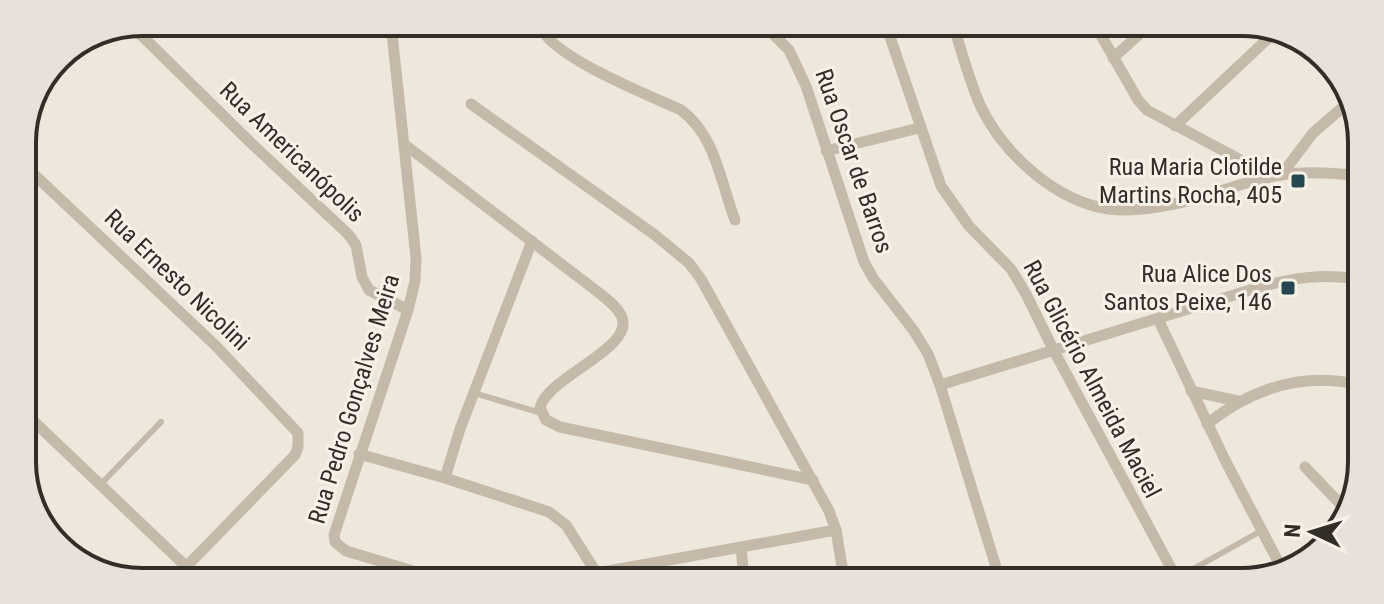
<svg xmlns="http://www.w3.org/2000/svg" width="1384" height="604" font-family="'Roboto Condensed',sans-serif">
<rect width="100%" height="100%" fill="#eee8dc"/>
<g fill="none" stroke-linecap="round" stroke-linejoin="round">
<!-- lane -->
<g stroke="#c5b9aa" stroke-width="6">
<polyline points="474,393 541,413"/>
<polyline points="99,486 161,422"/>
<polyline points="1177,578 1261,531"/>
</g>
<!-- street -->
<g stroke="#c5b9aa" stroke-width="11">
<polyline points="391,24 416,258 415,281 408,310 334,535 335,542 346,551 430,576"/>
<path d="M540,25c8,31 111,71 141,85 35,26 39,71 54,110"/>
<polyline points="132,26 251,143 348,234 356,245 362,277 369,290 408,310"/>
<polyline points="766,27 789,50 806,86 864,262 873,278 914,331 928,354 940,385 1000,580"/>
<polyline points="887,28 941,186 969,226 1011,269 1026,294 1054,351 1178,581"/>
<path d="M954,28c9,27 16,56 28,81 23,46 74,92 126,100 22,3 45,-1 66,-5 36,-7 70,-24 107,-29 25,-4 53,-2 79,1"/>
<polyline points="1098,30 1138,100 1147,110 1239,159 1259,179"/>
<polyline points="1113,58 1144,30"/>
<polyline points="471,104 655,235 689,263 701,279 829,511 836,530 844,579"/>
<polyline points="1175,126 1276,31"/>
<path d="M404,144l190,145c10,8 21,15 27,26 17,33 -74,61 -81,93l6,12 14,7 253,53"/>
<polyline points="826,151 919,128"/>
<polyline points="22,163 216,346 298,433 298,447 295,455 186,567"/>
<polyline points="1282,174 1313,133 1350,101"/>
<polyline points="1158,319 1226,462 1282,569"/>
<path d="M940,385l320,-98c33,-9 64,-14 98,-8"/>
<polyline points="1191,391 1238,401"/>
<polyline points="24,412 194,574"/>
<path d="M1207,424c43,-34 93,-52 149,-40"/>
<polyline points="359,454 445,478 549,512 566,525 599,577"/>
<polyline points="1305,467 1349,513"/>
<polyline points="445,478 460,429 532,241"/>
<polyline points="741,547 744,578"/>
<polyline points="597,573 836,530"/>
</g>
</g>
<!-- markers -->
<g fill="#24484f" stroke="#f7f1e8" stroke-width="3">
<rect x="1290" y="173" width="16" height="16" rx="4"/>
<rect x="1280" y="280" width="16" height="16" rx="4"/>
</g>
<g text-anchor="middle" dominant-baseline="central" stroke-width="6" stroke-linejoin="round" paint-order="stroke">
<!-- street labels -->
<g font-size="24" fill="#332d28" stroke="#f7f1e8">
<text transform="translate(292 152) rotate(44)">Rua Americanópolis</text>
<text transform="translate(854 161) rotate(71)">Rua Oscar de Barros</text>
<text transform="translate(177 280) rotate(44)">Rua Ernesto Nicolini</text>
<text transform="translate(1092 379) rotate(62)">Rua Glicério Almeida Maciel</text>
<text transform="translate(354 399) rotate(-73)">Rua Pedro Gonçalves Meira</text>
</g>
<!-- poi labels -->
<g font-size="24" fill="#332d28" stroke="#f7f1e8" text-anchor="end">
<text x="1282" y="167">Rua Maria Clotilde<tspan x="1282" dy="28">Martins Rocha, 405</tspan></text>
<text x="1272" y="274">Rua Alice Dos<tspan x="1272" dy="28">Santos Peixe, 146</tspan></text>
</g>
</g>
<!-- crop -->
<path d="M0 0H1384V604H0ZM142 36H1242A106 106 0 0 1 1348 142V462A106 106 0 0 1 1242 568H142A106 106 0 0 1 36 462V142A106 106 0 0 1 142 36Z" fill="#e7e1d9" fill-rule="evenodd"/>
<path fill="none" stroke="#332d28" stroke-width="4" d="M142 36H1242A106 106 0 0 1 1348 142V462A106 106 0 0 1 1242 568H142A106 106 0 0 1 36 462V142A106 106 0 0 1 142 36Z"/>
<!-- north arrow -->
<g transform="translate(1312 532) rotate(274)" stroke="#f7f1e8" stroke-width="6" paint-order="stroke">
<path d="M0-6L14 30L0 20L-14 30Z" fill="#332d28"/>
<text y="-12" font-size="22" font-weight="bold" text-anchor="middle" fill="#332d28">N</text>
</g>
</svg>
